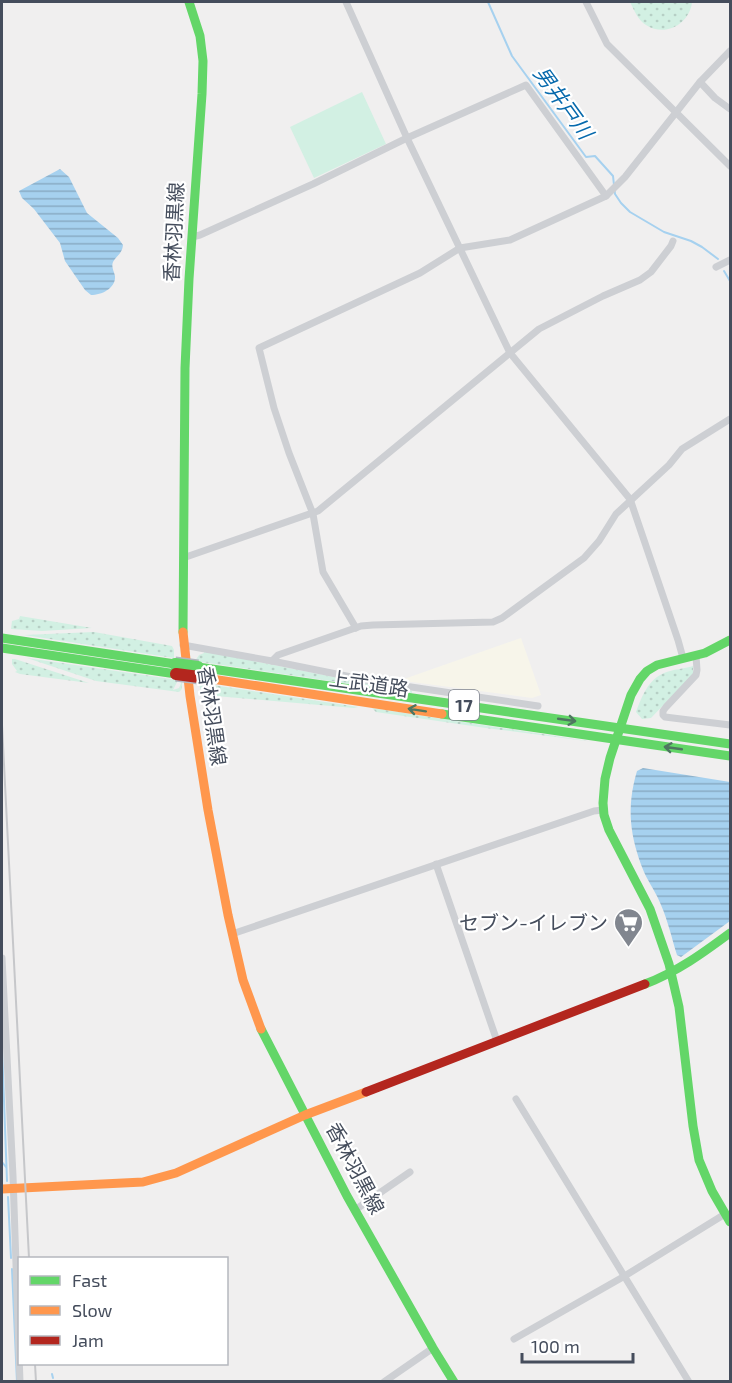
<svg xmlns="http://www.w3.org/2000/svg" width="732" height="1383" font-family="'Exo 2','Noto Sans JP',sans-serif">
<defs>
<pattern id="grass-dots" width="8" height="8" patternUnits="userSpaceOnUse" patternTransform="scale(1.5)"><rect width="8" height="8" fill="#d2f0e3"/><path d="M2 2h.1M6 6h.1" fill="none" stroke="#b6cfc5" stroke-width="1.8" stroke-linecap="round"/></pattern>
<pattern id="water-rules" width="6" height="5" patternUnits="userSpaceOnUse" patternTransform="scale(1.5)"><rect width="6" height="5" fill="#a6d1ef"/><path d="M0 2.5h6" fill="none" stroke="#89acc5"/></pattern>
</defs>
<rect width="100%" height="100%" fill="#f0efef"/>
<!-- commercial -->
<polygon fill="#f7f5ea" points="521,638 541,695 532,698 404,681 404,679"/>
<!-- grass -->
<g fill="url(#grass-dots)">
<path d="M630,2h62c-2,21 -26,36 -46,23 -8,-5 -12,-15 -16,-23z"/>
<polygon points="20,616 92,628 42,631 11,629 12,621 19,619"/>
<polygon points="94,632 172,646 174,650 174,658 24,635"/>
<polygon points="204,651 364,683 412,691 412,693 195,661 199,655 204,653"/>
<polygon points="27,658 178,680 173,690 179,688 182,681 182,689 179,692 96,681"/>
<polygon points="12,659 15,659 89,683 20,674 15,672 17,671 12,664"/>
<path d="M693,666v8l-42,44 -9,1 -6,-7c6,-16 12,-32 28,-39 9,-4 20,-4 29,-7z"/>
<polygon points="199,683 358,707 354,708 204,695 200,688"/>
<polygon points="372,708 594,742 486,728 376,712"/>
</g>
<!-- park -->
<polygon fill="#d2f0e3" points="362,92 386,144 314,178 290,127"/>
<!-- water -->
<g fill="url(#water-rules)">
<path d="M60,169l9,8 18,36 31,25 5,7c-1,9 -6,10 -10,17 -2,5 1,9 2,14 1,12 -13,19 -24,19l-6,-5 -20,-29 -5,-18 -26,-34 -12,-11 -3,-7z"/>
<path d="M643,768l87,14v139l-49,36 -4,-2c-5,-16 -9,-34 -16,-50 -4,-11 -12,-22 -17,-33 -14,-35 -18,-64 -7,-101z"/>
</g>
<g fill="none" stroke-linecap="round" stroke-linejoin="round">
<!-- stream -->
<g stroke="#a6d1ef" stroke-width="2">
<polyline points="488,2 512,56 586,157 595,156 613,176 615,194 621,203 630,212 664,232 691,241 702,247 718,259"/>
<polyline points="724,271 730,281"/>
<polyline points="2,1048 7,1181"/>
<polyline points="2,1162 6,1167"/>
<polyline points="8,1197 11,1258"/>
<polyline points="12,1269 17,1382"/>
<polyline points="52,1374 53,1378"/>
</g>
<!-- street -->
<g stroke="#cdcfd3" stroke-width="7">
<polyline points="346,2 407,138 510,353 630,499 678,640 683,658"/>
<polyline points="586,2 607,44 730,166"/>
<polyline points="700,82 715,98 730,109"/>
<polyline points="192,237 200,235 313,184 407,138 526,85 606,196"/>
<polyline points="716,267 730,260"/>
<polyline points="183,558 318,511 539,329 603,296 640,280 651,272 671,246 673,241"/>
<polyline points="356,628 323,572 313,514 289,453 274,408 259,348 420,273 460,248 510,240 606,196 625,177 700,82 730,51"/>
<polyline points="183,645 272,661 371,681 538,706"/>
<polyline points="696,656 697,670 696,675 666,707 663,711 663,715 665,717 673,718 730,725"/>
<polyline points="272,661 278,655 361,626 373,625 493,622 502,618 584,558 599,541 616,514 669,465 682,449 730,419"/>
<polyline points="436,864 497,1041"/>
<polyline points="232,934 594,811 603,810"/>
<polyline points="2,958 13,1176 20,1382"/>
<polyline points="516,1099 689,1382"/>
<polyline points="355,1210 410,1172"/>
<polyline points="514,1339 623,1277 725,1214"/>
<polyline points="384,1382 433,1348"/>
</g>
<!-- fast -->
<g stroke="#63d668" stroke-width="9">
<polyline points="183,632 185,368 189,279 202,94 203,61 200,36 189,2"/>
<polyline points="2,638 175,664"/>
<polyline points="730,640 705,653 657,665 647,671 640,679 631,695 610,758 605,779 603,803 604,815 609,830 650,909 669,964 679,1007 693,1126 699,1160 712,1191 730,1222"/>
<polyline points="2,648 176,674"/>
<polyline points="198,667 730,744"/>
<polyline points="442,714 730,756"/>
<path d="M645,984c32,-12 58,-31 85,-51"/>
<polyline points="261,1029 347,1196 433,1348 454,1382"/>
</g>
<!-- slow -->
<g stroke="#ff974d" stroke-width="9">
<polyline points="183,632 190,696 208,810 228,915 243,980 261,1029"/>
<polyline points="199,677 442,714"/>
<polyline points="2,1189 143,1182 176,1173 305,1115 366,1092"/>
</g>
<!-- jam -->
<polyline stroke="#b3261e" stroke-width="9" points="366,1092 645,984"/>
<!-- rail -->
<g stroke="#c6c7ca" stroke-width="2">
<polyline points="2,725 29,1258"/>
<polyline points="35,1364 36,1382"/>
</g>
<defs>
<polyline id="fast-bridge" points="175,664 198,667"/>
<polyline id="jam-bridge" points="176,674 199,677"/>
</defs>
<!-- fast-bridge casing -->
<use href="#fast-bridge" stroke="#b4b6bf" stroke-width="15" stroke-linecap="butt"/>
<!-- jam-bridge casing -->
<use href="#jam-bridge" stroke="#b4b6bf" stroke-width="15" stroke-linecap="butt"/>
<!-- fast-bridge -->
<use href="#fast-bridge" stroke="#63d668" stroke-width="12"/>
<!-- jam-bridge -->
<use href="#jam-bridge" stroke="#b3261e" stroke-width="12"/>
</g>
<!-- one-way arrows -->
<defs><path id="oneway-shaft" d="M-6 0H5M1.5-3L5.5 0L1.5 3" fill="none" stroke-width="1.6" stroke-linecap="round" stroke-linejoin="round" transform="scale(1.5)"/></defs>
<g stroke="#4e7660">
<use href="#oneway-shaft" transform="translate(417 710) rotate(-171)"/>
<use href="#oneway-shaft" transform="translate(567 720) rotate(8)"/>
<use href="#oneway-shaft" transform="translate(673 748) rotate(-172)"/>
</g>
<!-- icons -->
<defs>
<symbol id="supermarket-pin" viewBox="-11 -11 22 30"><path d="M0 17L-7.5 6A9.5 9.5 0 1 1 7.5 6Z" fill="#81868f" stroke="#fff"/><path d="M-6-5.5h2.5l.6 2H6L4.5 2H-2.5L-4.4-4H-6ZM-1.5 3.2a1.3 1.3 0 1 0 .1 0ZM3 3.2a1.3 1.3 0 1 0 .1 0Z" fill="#fff"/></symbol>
</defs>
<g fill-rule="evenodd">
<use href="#supermarket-pin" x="612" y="906" width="33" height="45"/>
</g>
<g text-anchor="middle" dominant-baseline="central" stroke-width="4.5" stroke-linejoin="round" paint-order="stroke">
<!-- shield labels -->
<rect fill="#fff" stroke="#7d828d" stroke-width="1.5" x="449" y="690" width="30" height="30" rx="4.5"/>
<g font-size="18" font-weight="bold" fill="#454d5c">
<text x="464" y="705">17</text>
</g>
<!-- street labels -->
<g font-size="20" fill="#454d5c" stroke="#fff">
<text transform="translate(173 232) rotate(-87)">香林羽黒線</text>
<text transform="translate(369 683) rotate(8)">上武道路</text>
<text transform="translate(213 716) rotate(82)">香林羽黒線</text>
<text transform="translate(356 1168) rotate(62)">香林羽黒線</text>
</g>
<!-- poi labels -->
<g font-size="20" fill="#454d5c" stroke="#fff" text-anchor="end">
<text x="608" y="922">セブン-イレブン</text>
</g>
<!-- water labels -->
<g font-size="21" font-style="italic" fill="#076aad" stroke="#fff">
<text transform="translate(564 102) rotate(54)">男井戸川</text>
</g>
</g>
<!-- border -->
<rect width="732" height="1383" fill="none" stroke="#454d5c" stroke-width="6"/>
<!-- legend -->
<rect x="18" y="1257" width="210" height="108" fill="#ffffff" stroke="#b5b8be" stroke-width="1.5"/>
<rect x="30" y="1276" width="30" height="9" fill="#63d668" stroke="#b5b8be" stroke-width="1.5"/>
<text x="72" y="1287" font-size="18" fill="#454d5c">Fast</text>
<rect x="30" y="1306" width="30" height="9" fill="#ff974d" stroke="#b5b8be" stroke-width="1.5"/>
<text x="72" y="1317" font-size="18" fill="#454d5c">Slow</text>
<rect x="30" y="1336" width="30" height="9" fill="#b3261e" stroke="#b5b8be" stroke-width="1.5"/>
<text x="72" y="1347" font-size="18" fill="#454d5c">Jam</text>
<!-- scale -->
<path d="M522 1353v9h111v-9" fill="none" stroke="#454d5c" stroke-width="3"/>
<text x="531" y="1353" font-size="18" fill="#454d5c" stroke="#ffffff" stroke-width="4.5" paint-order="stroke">100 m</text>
</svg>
